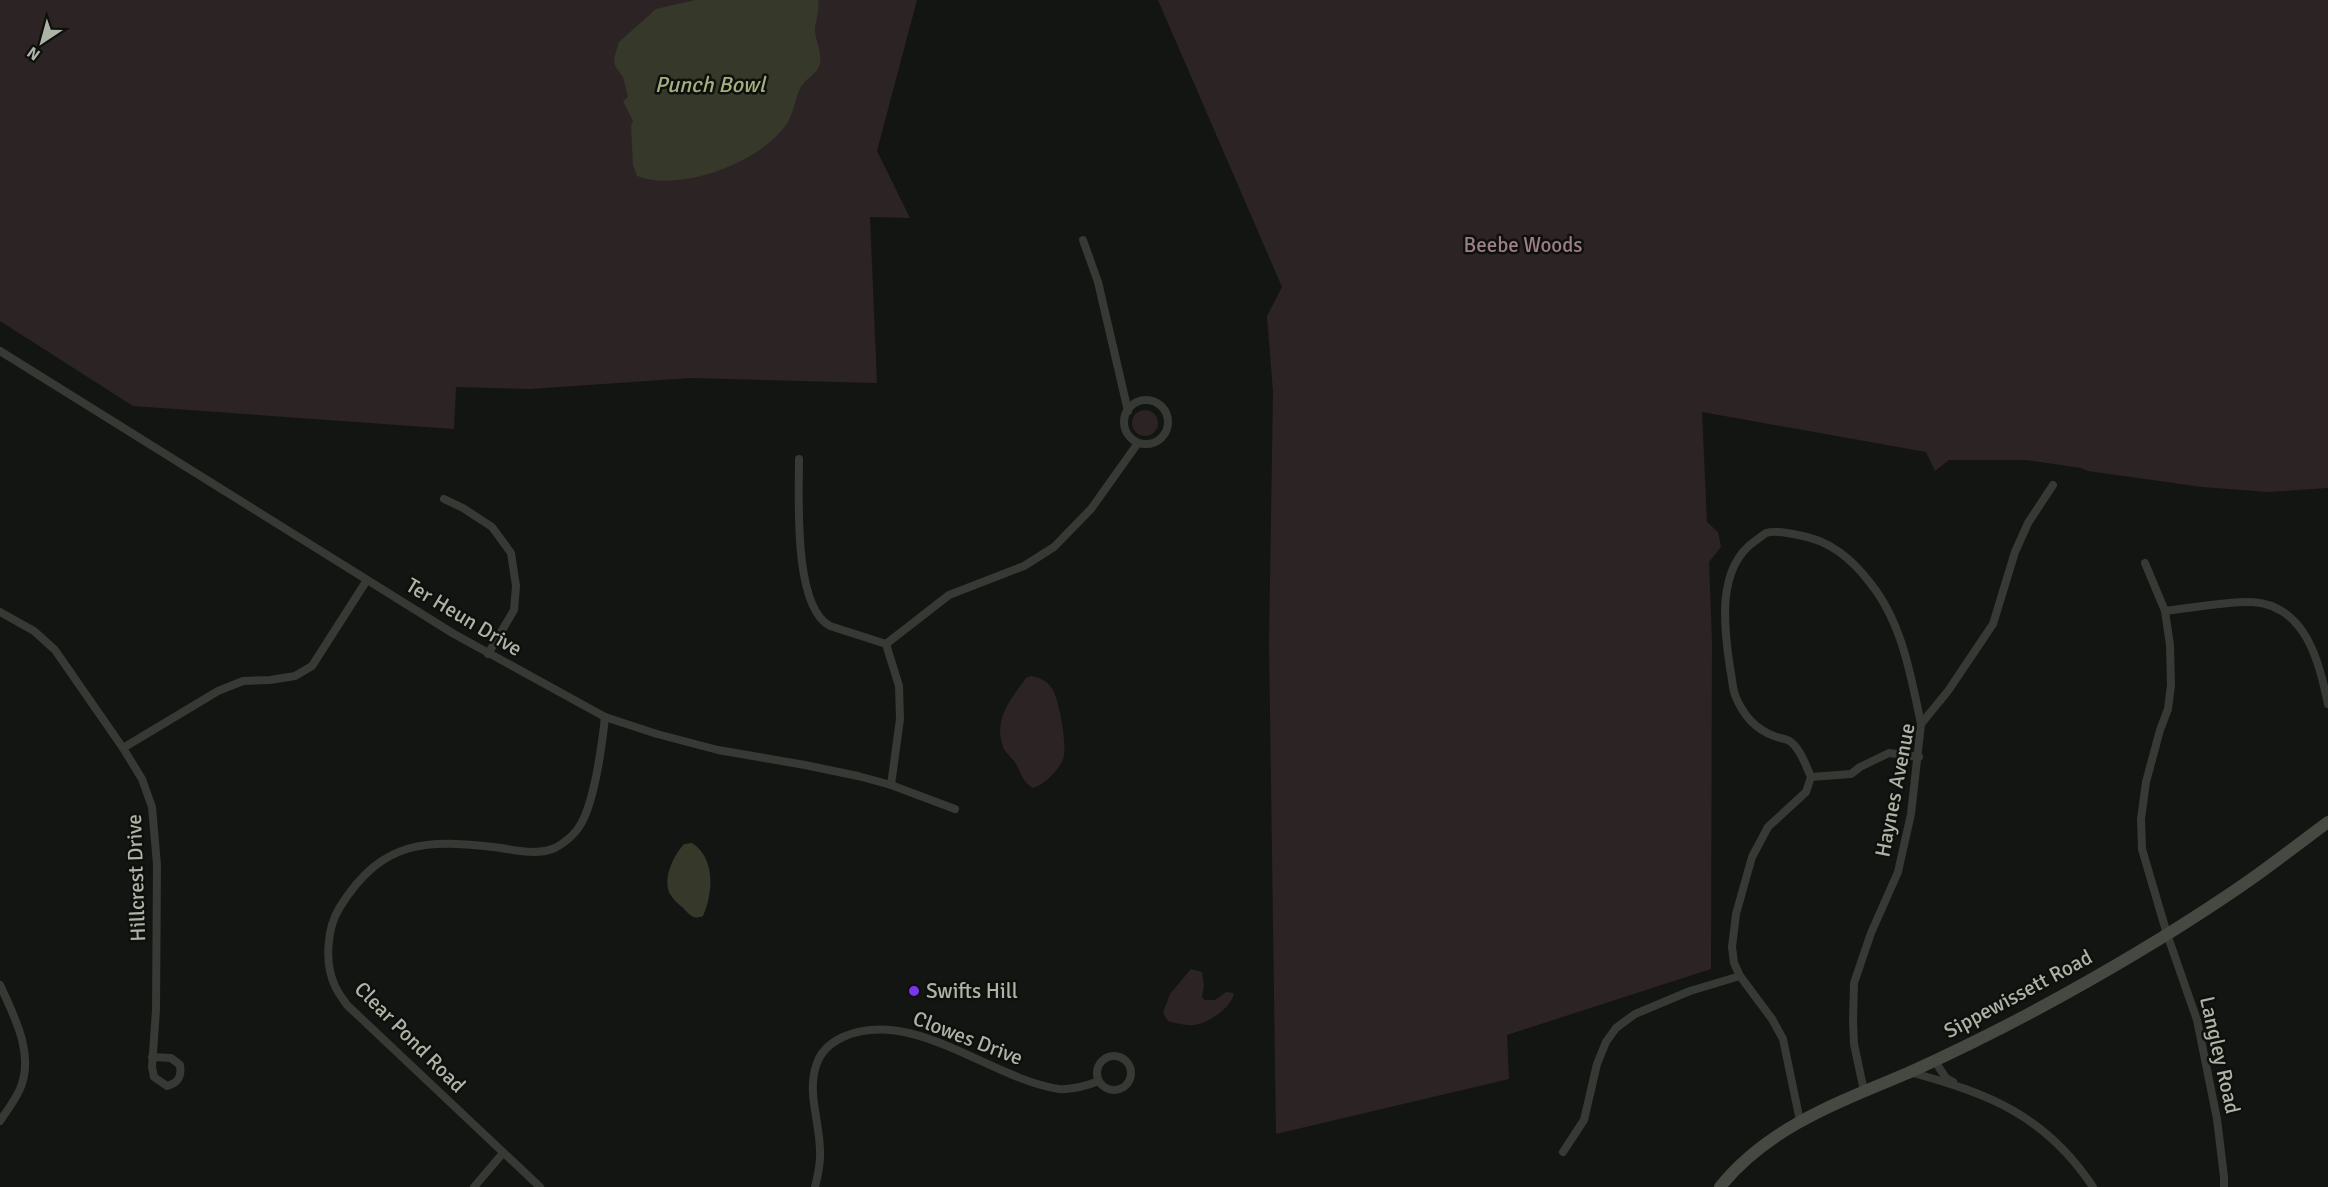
<svg xmlns="http://www.w3.org/2000/svg" width="2328" height="1187" font-family="Signika,sans-serif">
<rect width="100%" height="100%" fill="#131513"/>
<!-- green -->
<g fill="#2c2325">
<polygon points="0,0 917,0 877,151 910,218 870,217 877,383 691,378 530,389 456,387 454,429 133,406 0,321"/>
<polygon points="1158,0 2328,0 2328,488 2268,492 2202,487 2088,471 2081,468 2026,460 1949,460 1935,471 1926,452 1702,412 1707,522 1718,532 1721,547 1709,562 1712,641 1711,969 1507,1035 1509,1079 1276,1134 1269,643 1273,392 1267,316 1282,287"/>
<circle cx="1145" cy="423" r="13"/>
<path d="M1031,676c7,1 15,4 20,11 8,9 17,61 12,72 -4,11 -19,26 -30,29 -11,-7 -12,-15 -18,-26 -4,-5 -10,-10 -12,-15 -10,-28 8,-48 23,-69z"/>
<path d="M1191,969l11,3 2,13 -2,12 3,3h10l11,-8 8,1c-2,15 -27,31 -41,32 -7,1 -17,-2 -25,-4l-5,-8 7,-19z"/>
</g>
<!-- water -->
<g fill="#36382a">
<path d="M695,0h123c2,12 -3,20 -3,31 1,11 7,21 5,32 -2,11 -14,15 -19,24 -6,11 -7,24 -13,35 -25,40 -108,71 -151,54l-4,-11 -2,-39 2,-5 -10,-20 5,-4 -5,-20 -8,-11 -1,-8 5,-16 37,-33z"/>
<path d="M692,843c24,15 21,51 11,73 -10,4 -13,-1 -20,-8 -5,-4 -10,-9 -13,-14 -8,-16 4,-39 14,-50z"/>
</g>
<g fill="none" stroke-linecap="round" stroke-linejoin="round">
<!-- minor -->
<g stroke="#363934" stroke-width="8">
<polyline points="1083,240 1098,282 1128,411"/>
<polyline points="0,351 454,634 605,717 657,734 718,750 805,765 858,776 891,785 955,809"/>
<circle cx="1146" cy="422" r="22"/>
<path d="M799,459c0,38 -6,148 31,167l56,18 63,-49 75,-29 30,-19 37,-38 47,-66"/>
<polyline points="444,499 463,508 492,527 511,553 516,586 514,610 488,654"/>
<polyline points="2145,563 2165,611 2170,645 2171,685 2168,709 2160,730 2146,782 2141,819 2142,849 2167,934 2197,1020 2217,1119 2224,1177 2224,1187"/>
<path d="M2165,611c26,-3 63,-10 87,-9 54,3 67,60 76,102"/>
<path d="M0,612l34,19 21,19 68,98 19,31 10,28 5,58 -1,145 -4,57 2,10 13,9c11,-3 15,-9 13,-21l-9,-7 -19,-1"/>
<polyline points="886,644 899,686 900,719 891,785"/>
<polyline points="123,748 218,691 243,681 270,680 295,676 312,666 367,580"/>
<polyline points="1811,777 1851,774 1860,767 1889,753 1919,757"/>
<path d="M0,985c14,31 35,69 20,104 -5,11 -13,22 -20,32"/>
<circle cx="1114" cy="1073" r="17"/>
<polyline points="1934,1060 1946,1078 1953,1082"/>
<path d="M1909,1072c80,21 137,44 184,115"/>
<polyline points="1864,1091 1854,1044 1853,1021 1854,983 1871,933 1898,872 1911,814 1921,724 1948,691 1993,624 2015,552 2028,523 2053,485"/>
<path d="M1800,1121l-17,-82 -11,-20 -32,-43 -6,-13 -2,-16 4,-33 16,-57 16,-30 38,-35 5,-15c-5,-11 -10,-27 -20,-35 -5,-4 -11,-3 -17,-6 -19,-7 -32,-23 -39,-41 -3,-9 -3,-19 -5,-27 -6,-40 -14,-100 25,-127 3,-2 8,-6 11,-8 10,-3 23,0 32,2 32,5 54,24 73,49 31,39 40,92 50,140"/>
<polyline points="1563,1152 1584,1120 1597,1064 1606,1042 1616,1028 1635,1014 1690,991 1740,976"/>
<polyline points="474,1187 503,1153"/>
<path d="M540,1187l-193,-182c-4,-6 -9,-12 -12,-19 -11,-23 -8,-59 5,-79 43,-69 88,-68 161,-59 17,3 38,7 54,0 8,-4 19,-13 24,-21 15,-22 23,-82 26,-110"/>
<path d="M815,1187c3,-12 6,-24 5,-36 0,-28 -13,-58 -4,-85 4,-14 14,-23 27,-29 69,-31 148,42 216,52 14,1 27,-3 40,-8"/>
</g>
<!-- secondary -->
<path stroke="#464942" stroke-width="12" d="M1720,1187c48,-60 119,-85 188,-114 42,-19 85,-40 126,-62 65,-35 130,-73 191,-114 36,-23 69,-50 103,-75"/>
</g>
<!-- markers -->
<circle fill="#7a36ea" stroke="#0e100e" stroke-width="2" cx="914" cy="991" r="6"/>
<g text-anchor="middle" dominant-baseline="central" stroke-width="5" stroke-linejoin="round" paint-order="stroke">
<!-- park labels -->
<g font-size="21" fill="#9f7d84" stroke="#0e100e">
<text x="1523" y="245">Beebe Woods</text>
</g>
<!-- street labels -->
<g font-size="21" fill="#aeb4a5" stroke="#0e100e">
<text transform="translate(464 617) rotate(31)">Ter Heun Drive</text>
<text transform="translate(1895 790) rotate(-79)">Haynes Avenue</text>
<text transform="translate(136 878) rotate(-92)">Hillcrest Drive</text>
<text transform="translate(2018 994) rotate(-28)">Sippewissett Road</text>
<text transform="translate(410 1037) rotate(45)">Clear Pond Road</text>
<text transform="translate(968 1038) rotate(21)">Clowes Drive</text>
<text transform="translate(2220 1055) rotate(77)">Langley Road</text>
</g>
<!-- poi labels -->
<g font-size="21" fill="#aeb4a5" stroke="#0e100e" text-anchor="start">
<text x="926" y="991">Swifts Hill</text>
</g>
<!-- water labels -->
<g font-size="22" font-style="italic" fill="#a5af7d" stroke="#0e100e">
<text x="710" y="84">Punch Bowl</text>
</g>
</g>
<!-- north arrow -->
<g transform="translate(42 42) rotate(216)" stroke="#0e100e" stroke-width="4.5" paint-order="stroke">
<path d="M0-4.5L10 22L0 15L-10 22Z" fill="#aeb4a5"/>
<text y="-9" font-size="16" font-weight="bold" text-anchor="middle" fill="#aeb4a5">N</text>
</g>
</svg>
